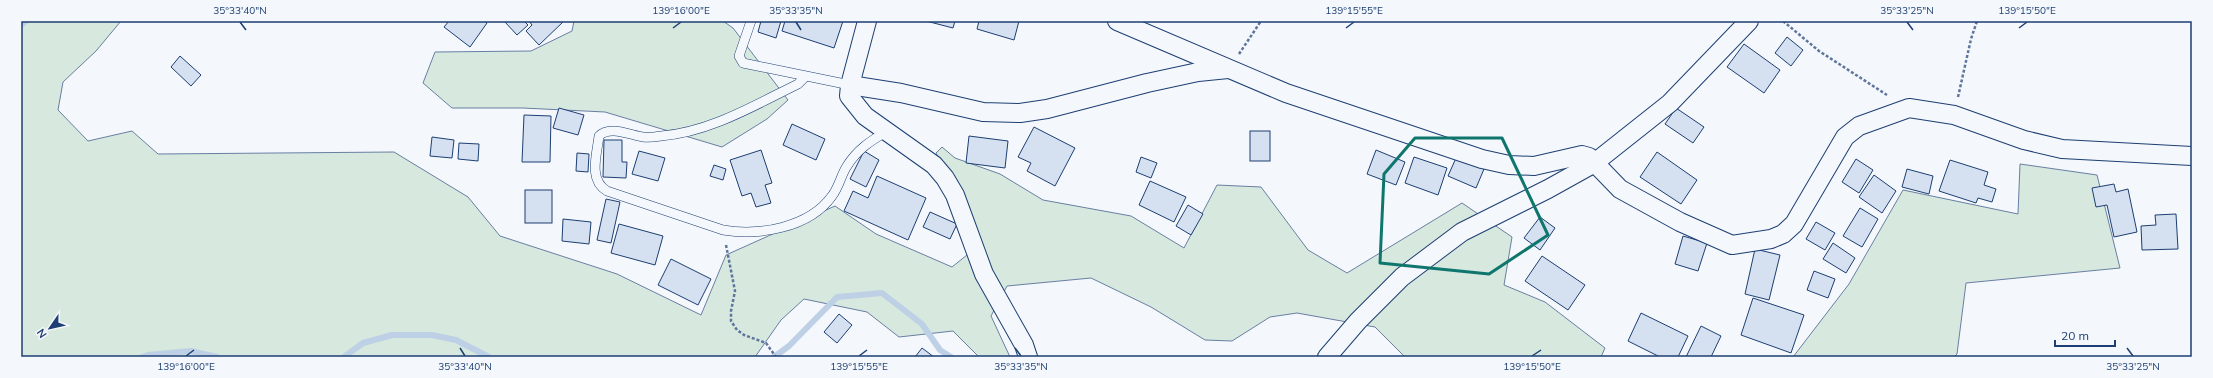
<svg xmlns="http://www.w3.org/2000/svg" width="2213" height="378" font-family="Mulish,sans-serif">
<rect width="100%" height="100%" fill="#f4f7fb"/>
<!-- green -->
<g fill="#d7e8df" stroke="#687fa3">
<polygon points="21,21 121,21 96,51 63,82 58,110 88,141 132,131 158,154 394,152 468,197 500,236 617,274 701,315 726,255 835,206 876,234 952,267 982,243 936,153 942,147 955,158 1000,174 1043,200 1131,216 1184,248 1217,185 1261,187 1308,250 1347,273 1462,203 1512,237 1504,285 1545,302 1605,348 1601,357 1405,357 1375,327 1297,313 1270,317 1232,341 1205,340 1151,307 1091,278 1007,286 991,316 1010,357 979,357 953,331 899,337 867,312 804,299 781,320 755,357 21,357"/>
<polygon points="574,21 723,21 733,28 788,100 767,119 722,147 605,112 523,108 452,108 423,83 435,52 531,51 572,31"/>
<polygon points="2020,164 2097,175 2120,268 1966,283 1957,354 1954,357 1793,357 1849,284 1903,190 2018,214"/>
</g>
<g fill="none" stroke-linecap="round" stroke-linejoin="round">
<!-- stream -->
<g stroke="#bed0e5" stroke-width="6">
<polyline points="21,25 26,21"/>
<polyline points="142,357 148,355 191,351 217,357"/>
<polyline points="344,357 363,343 392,335 432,335 456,340 489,357"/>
<polyline points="774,357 789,346 837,297 882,293 922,324 940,350 951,357"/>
</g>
</g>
<!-- building -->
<g fill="#d5e0f0" stroke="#1d3f73">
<polygon points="449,21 484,21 487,23 470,47 444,27"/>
<polygon points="504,21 524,21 528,25 517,35"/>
<polygon points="529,21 564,21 539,45 526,31 532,25"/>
<polygon points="761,21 781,21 776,38 758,32"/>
<polygon points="785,21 843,21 834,48 782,31"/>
<polygon points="926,21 955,21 953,28"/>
<polygon points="979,21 1019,21 1014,40 977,29"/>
<polygon points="1787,37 1803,50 1791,66 1775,53"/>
<polygon points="1744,44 1780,70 1764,93 1727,67"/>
<polygon points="180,56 201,75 191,86 171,67"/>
<polygon points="559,108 584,115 578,135 553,128"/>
<polygon points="1676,108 1704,127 1693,143 1665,124"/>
<polygon points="524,115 551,116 550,162 522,162"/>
<polygon points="792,124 825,139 816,160 783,145"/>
<polygon points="1034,127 1075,148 1055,186 1027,171 1031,163 1018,157"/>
<rect x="1250" y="131" width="20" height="30"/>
<polygon points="969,136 1008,141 1005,168 966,163"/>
<polygon points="432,137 454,140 452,158 430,156"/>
<polygon points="604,140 622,140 622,162 627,162 626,178 603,177"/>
<polygon points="459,143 479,144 478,161 458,159"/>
<polygon points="761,150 772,183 765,185 771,203 756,207 751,193 742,196 730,160"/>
<polygon points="1376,150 1405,162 1396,185 1367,174"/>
<polygon points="639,151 665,158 658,181 632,174"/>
<polygon points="864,151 879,160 866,187 850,179"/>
<polygon points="1657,152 1697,180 1681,204 1640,177"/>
<polygon points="577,153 589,154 588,172 576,171"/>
<polygon points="1141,157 1157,163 1151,178 1136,172"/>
<polygon points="1414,157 1447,168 1438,195 1405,183"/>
<polygon points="1456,158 1484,169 1476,188 1448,176"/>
<polygon points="1856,159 1873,170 1859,193 1842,182"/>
<polygon points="1950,160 1988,172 1984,185 1996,189 1992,202 1978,198 1976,203 1939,191"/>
<polygon points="714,165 726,169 723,180 710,176"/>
<polygon points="1907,169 1933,176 1929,194 1902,187"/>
<polygon points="1874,175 1896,191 1882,213 1859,197"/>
<polygon points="877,176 926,198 908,240 844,211 853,191 868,198"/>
<polygon points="1150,181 1186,197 1174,222 1139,205"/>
<polygon points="2114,184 2116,192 2128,189 2137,232 2114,237 2107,205 2096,207 2092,188"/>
<rect x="525" y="190" width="27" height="33"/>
<polygon points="606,199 620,202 611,243 597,240"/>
<polygon points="1188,205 1203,214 1191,235 1176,226"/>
<polygon points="1860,208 1878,219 1862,247 1843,236"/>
<polygon points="930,212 957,224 950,239 923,227"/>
<polygon points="2176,214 2178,249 2142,250 2141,226 2156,225 2155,215"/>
<polygon points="1540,217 1555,228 1540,250 1524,238"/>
<polygon points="563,219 591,222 589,244 562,241"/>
<polygon points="1816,222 1835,233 1825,250 1806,239"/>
<polygon points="619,224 663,236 655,265 611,253"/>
<polygon points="1683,236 1707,243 1698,271 1675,264"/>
<polygon points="1833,243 1855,258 1846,273 1823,259"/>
<polygon points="1755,249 1780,255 1769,300 1745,294"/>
<polygon points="1542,256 1585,285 1568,310 1525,281"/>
<polygon points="671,259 711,279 698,305 658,285"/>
<polygon points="1814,271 1835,279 1828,298 1807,290"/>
<polygon points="1753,298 1804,315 1791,353 1741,335"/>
<polygon points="1641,313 1688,336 1678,357 1660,357 1628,341"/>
<polygon points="839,314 852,325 837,343 824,332"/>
<polygon points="1701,326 1721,336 1711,357 1686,357"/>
<polygon points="922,348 934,357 915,357"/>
</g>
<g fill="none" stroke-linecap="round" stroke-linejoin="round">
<defs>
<g id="service">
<polyline points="751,21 739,56 743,63 850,85"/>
<path d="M805,77l-7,7c-43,21 -88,48 -137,52 -6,1 -12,2 -18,1 -13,-2 -34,-12 -44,-1 -2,18 -11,44 8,55l116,39c36,6 86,-2 109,-34 7,-9 9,-21 15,-30 10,-16 23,-25 39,-34"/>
</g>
<g id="minor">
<polyline points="867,21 850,85 849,96 865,116 934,165 945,178 955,195 984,274 1024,345 1028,357"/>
<polyline points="1117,21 1286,93 1482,159 1509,165 1534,166 1582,155 1589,157 1620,189 1680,222 1732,245 1771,239 1783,234 1794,224 1845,137 1859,126 1909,108 1954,115 2024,140 2062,149 2192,156"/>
<polyline points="850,85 901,93 983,112 1020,113 1047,109 1147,83 1198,72 1228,69"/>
<polyline points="1327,357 1358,321 1402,277 1462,232 1548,189 1593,164 1670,103 1749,21"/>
</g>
</defs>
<!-- service casing -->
<use href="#service" stroke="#1d3f73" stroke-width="10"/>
<!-- minor casing -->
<use href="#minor" stroke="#1d3f73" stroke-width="20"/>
<!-- path -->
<g stroke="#5e769c" stroke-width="2.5" stroke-dasharray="3 2" stroke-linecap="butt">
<polyline points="1783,21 1819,51 1887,95"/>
<polyline points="1239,54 1261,21"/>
<polyline points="1958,97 1971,39 1977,21"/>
<polyline points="726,245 735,291 731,311 731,321 737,330 744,335 766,343 776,357"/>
</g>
<!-- service -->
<use href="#service" stroke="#f4f7fb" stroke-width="9"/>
<!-- minor -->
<use href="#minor" stroke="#f4f7fb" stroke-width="18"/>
</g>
<!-- marked area -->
<path fill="none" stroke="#0f766e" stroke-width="3" stroke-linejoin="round" d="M1415,138h87l46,97 -59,39 -109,-11 4,-89z"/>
<!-- ticks -->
<path fill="none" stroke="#1d3f73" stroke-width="1.5" d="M240,22l6,8M796,22l5,8M1907,22l6,8M673,28l8,-6M1346,28l8,-6M2019,28l8,-6M460,348l5,8M1015,348l6,8M2127,348l6,8M186,356l8,-6M859,356l8,-6M1532,356l9,-6"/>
<!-- border -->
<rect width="2213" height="378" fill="none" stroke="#f4f7fb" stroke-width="44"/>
<!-- north arrow -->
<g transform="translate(50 328) rotate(236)" stroke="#f4f7fb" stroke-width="3" paint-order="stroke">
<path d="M0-3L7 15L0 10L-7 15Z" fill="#1d3f73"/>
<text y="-6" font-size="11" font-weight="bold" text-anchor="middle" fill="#1d3f73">N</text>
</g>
<!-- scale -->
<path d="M2055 340v6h60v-6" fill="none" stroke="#1d3f73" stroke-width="2"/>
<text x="2061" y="340" font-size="12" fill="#1d3f73" stroke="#f4f7fb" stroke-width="3" paint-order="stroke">20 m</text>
<rect x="22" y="22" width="2169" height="334" fill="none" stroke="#1d3f73" stroke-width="1.5"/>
<g font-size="10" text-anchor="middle" fill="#1d3f73">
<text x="240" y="14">35°33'40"N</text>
<text x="681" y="14">139°16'00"E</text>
<text x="796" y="14">35°33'35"N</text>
<text x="1354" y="14">139°15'55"E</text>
<text x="1907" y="14">35°33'25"N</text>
<text x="2027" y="14">139°15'50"E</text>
<text x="186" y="370">139°16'00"E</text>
<text x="465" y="370">35°33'40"N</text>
<text x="859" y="370">139°15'55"E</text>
<text x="1021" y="370">35°33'35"N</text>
<text x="1532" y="370">139°15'50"E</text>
<text x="2133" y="370">35°33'25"N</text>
</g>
</svg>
